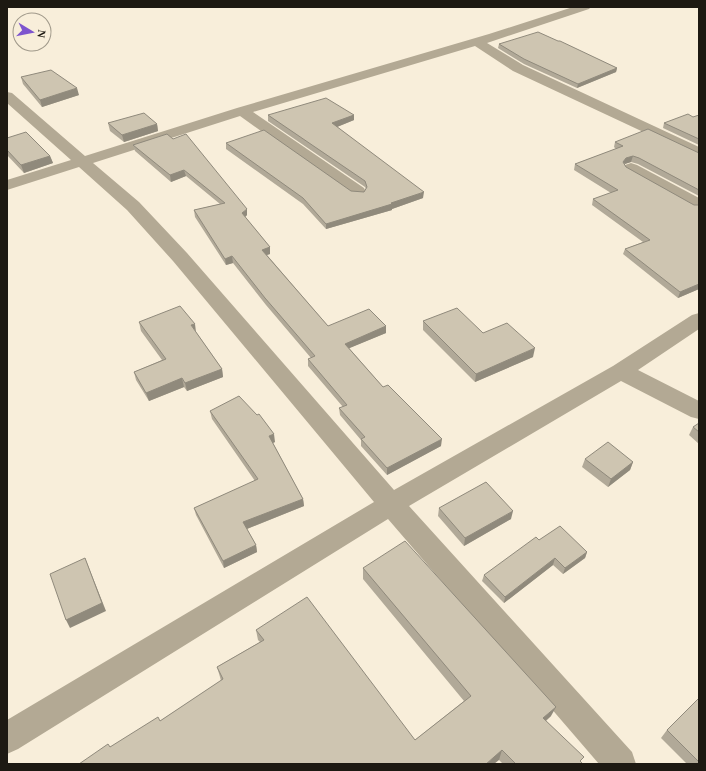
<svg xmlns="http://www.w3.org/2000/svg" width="706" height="771" font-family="'Times New Roman',serif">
<rect width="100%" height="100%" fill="#f8eeda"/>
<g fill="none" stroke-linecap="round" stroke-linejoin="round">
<!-- minor -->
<g fill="#b3a994" fill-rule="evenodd">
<polygon points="573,7 591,7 589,9 487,43 523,65 699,147 699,158 513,71 475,46 253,112 364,188 366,192 364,196 358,197 352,196 240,116 93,163 139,202 187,253 394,490 613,366 692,315 699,313 699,329 638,370 699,401 699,419 691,417 621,381 409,506 632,752 636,764 599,764 388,519 18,749 7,754 7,720 374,502 173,261 127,210 79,167 7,190 7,180 71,160 7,103 7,92 12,93 85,156 237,108 489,34"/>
<polygon points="631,163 637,165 699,198 699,210 693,209 625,171 623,168 625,165"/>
</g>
</g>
<!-- wall -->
<g fill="#b1a998">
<polygon points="558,41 617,68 616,72 577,88 524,64 498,48 499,44"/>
<polygon points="21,77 79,95 42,107 23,84"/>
<polygon points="268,115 354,115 354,120 337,127 423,198 392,209 392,210 326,229 303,204 226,149 226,143 351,191 364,192 366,189 365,187 268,121"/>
<polygon points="699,115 699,145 663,128 664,123 693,117"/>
<polygon points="108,123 157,124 158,131 124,142 110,131"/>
<polygon points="167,134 247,215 245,217 270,247 270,254 267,255 328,326 386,326 386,333 349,348 383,387 441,446 387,475 361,446 361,440 340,415 339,408 343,407 308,366 308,359 311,358 266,305 233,263 226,265 195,217 194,210 220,204 186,176 171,182 135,151 133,145"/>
<polygon points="7,138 50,156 53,163 24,173 7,155"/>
<polygon points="615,142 699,153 699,196 638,164 631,162 624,164 626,167 694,205 699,205 699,289 678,298 623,254 625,249 643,242 592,205 593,199 611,193 574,170 575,164 616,149 614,147"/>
<polygon points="423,321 483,333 533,357 475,382 423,330"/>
<polygon points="139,322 196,332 222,369 223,377 187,391 184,387 149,401 136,380 134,372 162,360 141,331"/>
<polygon points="210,411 275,442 273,443 303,499 304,506 247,529 256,545 257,552 224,568 196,515 194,508 255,481 212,419"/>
<polygon points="699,423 699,444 689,435 693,427"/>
<polygon points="585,459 633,462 630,470 608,487 582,467"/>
<polygon points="439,508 511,519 464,546 438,516"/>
<polygon points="539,540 587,552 585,558 563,574 553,565 504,603 482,581 484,575"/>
<polygon points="363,568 551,716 546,721 583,764 503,764 499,760 110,747 160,721 221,681 220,677 217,667 260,642 258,640 256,630 415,740 464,701 363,579"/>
<polygon points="699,698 699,764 687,764 661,738 667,730"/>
</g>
<!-- shaded-wall -->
<g fill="#908a7c">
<polygon points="617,68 616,72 577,88 578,84"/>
<polygon points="77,88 79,95 42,107 40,100"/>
<polygon points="354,115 354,120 332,129 332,123"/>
<polygon points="157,124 158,131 124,142 122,135"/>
<polygon points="50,156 53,163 24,173 21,165"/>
<polygon points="633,156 631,162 625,164 623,162 626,158"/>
<polygon points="184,170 186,176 171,182 170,175"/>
<polygon points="424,192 423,198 392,209 392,210 326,229 326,224"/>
<polygon points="247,209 247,215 243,219 242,213"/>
<polygon points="270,247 270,254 263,256 262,250"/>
<polygon points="232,256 233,263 226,265 225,259"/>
<polygon points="699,284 699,289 678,298 680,292"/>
<polygon points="195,324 196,332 191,325"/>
<polygon points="386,326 386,333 345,350 345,344"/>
<polygon points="535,348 533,357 475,382 476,374"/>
<polygon points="222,369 223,377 187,391 185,383"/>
<polygon points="182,378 184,387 149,401 146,393"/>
<polygon points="274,434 275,442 270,444 269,436"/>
<polygon points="442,439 441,446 387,475 387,468"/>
<polygon points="633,462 630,470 608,487 611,479"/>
<polygon points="303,499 304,506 244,530 243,522"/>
<polygon points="513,511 511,519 464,546 465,538"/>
<polygon points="256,545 257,552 224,568 223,561"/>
<polygon points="587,552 585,558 563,574 565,568"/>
<polygon points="85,558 106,611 70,628 66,620"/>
<polygon points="555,558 553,565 504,603 505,597"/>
<polygon points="556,707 551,716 538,727 543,718"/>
<polygon points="502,750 499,760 494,764 486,764"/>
</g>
<!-- building -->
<g fill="#cec5b1" stroke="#908a7c">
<polygon points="538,32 558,41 560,41 617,68 578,84 524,59 499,44"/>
<polygon points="51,70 77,88 40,100 21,77"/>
<polygon points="326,98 354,115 332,123 424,192 391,203 392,204 326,224 303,198 226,143 264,130 351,191 364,192 367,187 365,181 268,115"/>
<polygon points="144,113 157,124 122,135 108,123"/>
<polygon points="688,114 693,117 699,115 699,139 664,123"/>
<polygon points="648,129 699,153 699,190 639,158 633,156 626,158 623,162 626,167 694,205 699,205 699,284 680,292 625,249 650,240 593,199 618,190 575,164 623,146 615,142"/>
<polygon points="26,132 50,156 21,165 7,150 7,138"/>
<polygon points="167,134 173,139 186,134 247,209 242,213 270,247 262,250 328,326 369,309 386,326 345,344 383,387 388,385 442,439 387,468 361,439 365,437 339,408 347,405 308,359 315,356 265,298 232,256 225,259 194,210 225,203 184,170 170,175 133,145"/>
<polygon points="180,306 195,324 191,325 222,369 185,383 182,378 146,393 134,372 166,359 139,322"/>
<polygon points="457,308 483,333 507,323 535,348 476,374 423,321"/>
<polygon points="239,396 257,415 259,414 274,434 269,436 303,499 243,522 256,545 223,561 194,508 258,479 210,411"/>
<polygon points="699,423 699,432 693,427"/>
<polygon points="608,442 633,462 611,479 585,459"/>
<polygon points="486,482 513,511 465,538 439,508"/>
<polygon points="560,526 587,552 565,568 555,558 505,597 484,575 536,537 539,540"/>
<polygon points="405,541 556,707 543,718 584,757 580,761 583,764 516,764 502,750 486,764 79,764 108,744 110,747 158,717 160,721 223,679 217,667 264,640 256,630 307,597 415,740 471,696 363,568"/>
<polygon points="85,558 102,603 66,620 50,574"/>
<polygon points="699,698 699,762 667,730"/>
</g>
<!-- border -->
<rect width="706" height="771" fill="none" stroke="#1d1912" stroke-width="16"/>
<!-- north arrow -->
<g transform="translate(32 32) rotate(100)"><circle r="19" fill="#f8eeda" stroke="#a0998a"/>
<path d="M0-3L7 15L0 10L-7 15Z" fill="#7d54ce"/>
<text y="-6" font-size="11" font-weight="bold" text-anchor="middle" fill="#1d1912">N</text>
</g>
</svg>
